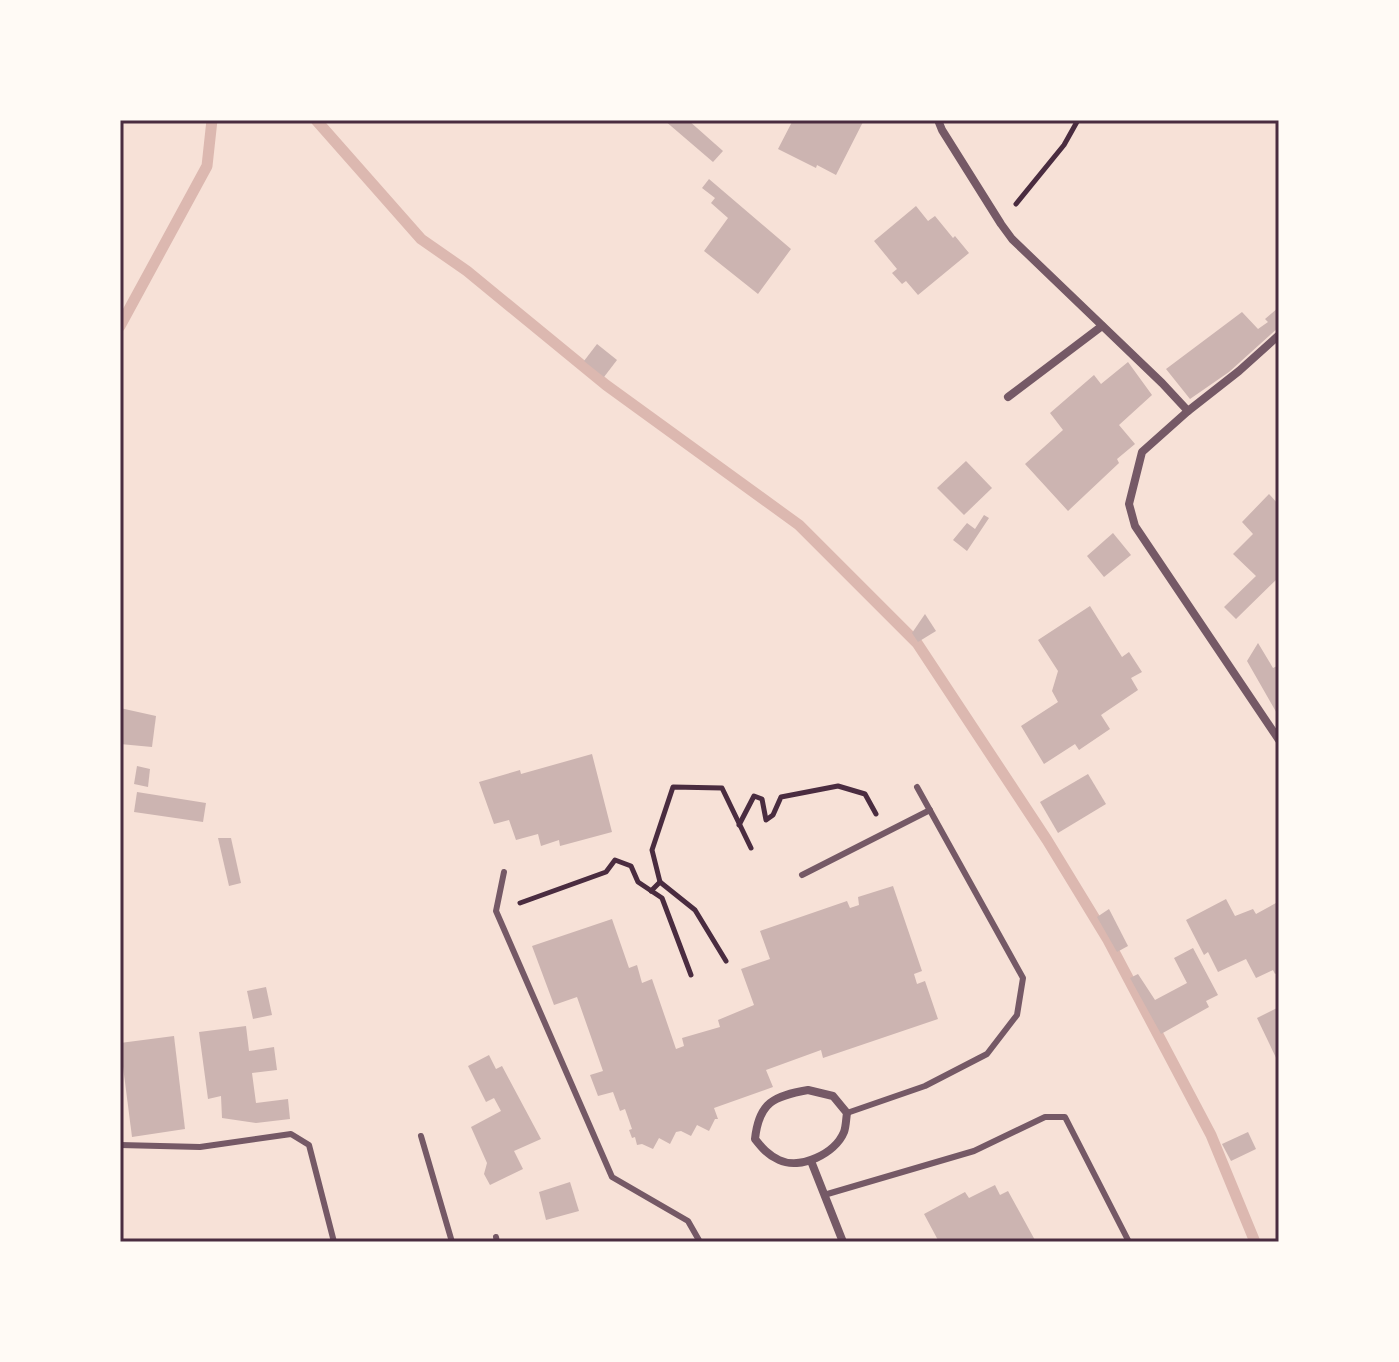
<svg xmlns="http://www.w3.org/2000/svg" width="1399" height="1362" font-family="'Archivo Narrow',sans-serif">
<rect width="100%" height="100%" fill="#f7e1d7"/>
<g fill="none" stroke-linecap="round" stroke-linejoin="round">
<!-- stream -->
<g stroke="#dcb8b0" stroke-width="11">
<polyline points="316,120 421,239 467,271 606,385 799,525 917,643 1047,840 1108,940 1211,1135 1255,1242"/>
<polyline points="120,326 207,166 212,120"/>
</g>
</g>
<!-- building -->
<g fill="#ccb4b1">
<polygon points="664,120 688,120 723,151 713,162"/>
<polygon points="793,120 864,120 836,175 817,165 816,168 778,149"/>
<polygon points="709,179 791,249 758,294 704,251 728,218 711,203 715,198 702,188"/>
<polygon points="916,206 928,221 935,216 953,238 955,236 969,253 918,295 906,281 902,284 892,273 897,269 874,241"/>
<polygon points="1279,307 1279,327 1229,372 1190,399 1166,369 1242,312 1258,329 1268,322 1265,319"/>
<polygon points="597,344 617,360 604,377 584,361"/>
<polygon points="1128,362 1152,395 1119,425 1135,444 1117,459 1119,463 1068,511 1025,464 1063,430 1050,413 1094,375 1101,384"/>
<polygon points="966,461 992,488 964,515 937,488"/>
<polygon points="1269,494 1279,505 1279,577 1236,619 1224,607 1256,576 1233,554 1253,534 1242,522"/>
<polygon points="984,515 989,518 967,551 953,540 967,523 975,529"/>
<polygon points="1113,533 1131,555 1104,577 1087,556"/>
<polygon points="1090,606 1122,657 1129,652 1142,672 1131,678 1138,690 1101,715 1110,729 1079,750 1075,744 1044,764 1021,726 1058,702 1052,691 1058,671 1038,640"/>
<polygon points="925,614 936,631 918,642 912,633"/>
<polygon points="1258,643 1273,668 1279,665 1279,717 1247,661"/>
<polygon points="120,708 156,716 152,747 120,744"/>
<polygon points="592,754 612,832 560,846 559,840 541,846 538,834 516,840 509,820 494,824 479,782 520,770 521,774"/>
<polygon points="137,766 150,769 148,787 134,784"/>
<polygon points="1088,774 1106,804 1058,833 1040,802"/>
<polygon points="137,792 206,803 203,822 134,812"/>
<polygon points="218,838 231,838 241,883 229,886"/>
<polygon points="893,886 922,971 914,974 917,984 925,981 938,1019 823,1058 821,1050 766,1070 773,1087 714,1108 718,1119 715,1119 709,1131 697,1125 691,1136 681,1131 676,1132 670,1144 659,1138 653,1149 642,1144 637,1145 635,1137 632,1138 629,1130 632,1129 625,1109 620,1111 613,1092 598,1096 590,1075 603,1071 577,997 554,1005 532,946 612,919 629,968 637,965 642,983 652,979 676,1049 684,1046 682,1038 720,1027 718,1020 754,1005 741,969 770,959 760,931 847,901 850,908 859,905 858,897"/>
<polygon points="1226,899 1235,916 1253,909 1256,914 1276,903 1279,907 1279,972 1275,974 1273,970 1256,978 1246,959 1218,972 1208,952 1204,955 1186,920"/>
<polygon points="1109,909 1128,946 1117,952 1097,917"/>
<polygon points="1193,948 1218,995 1206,1001 1209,1007 1161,1034 1130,978 1138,974 1155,1000 1187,983 1174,958"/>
<polygon points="266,987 272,1015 253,1019 247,991"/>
<polygon points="1279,1007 1279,1064 1257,1018"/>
<polygon points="246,1026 249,1051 274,1047 277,1070 252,1073 256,1103 288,1099 290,1119 256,1123 222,1118 221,1096 208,1099 199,1032"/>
<polygon points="174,1036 185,1129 132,1137 120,1043"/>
<polygon points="489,1055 496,1069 502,1066 541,1139 514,1151 523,1169 490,1185 484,1174 487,1163 471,1127 501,1111 494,1098 486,1102 468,1066"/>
<polygon points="1248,1132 1256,1149 1231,1161 1222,1144"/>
<polygon points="570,1182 579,1211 546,1220 539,1192"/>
<polygon points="995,1185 1000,1195 1008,1191 1036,1242 939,1242 924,1214 965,1192 969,1198"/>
</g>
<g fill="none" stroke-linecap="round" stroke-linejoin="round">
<!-- path -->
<g stroke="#4a2c40" stroke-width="5">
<polyline points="1016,204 1064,145 1078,120"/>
<polyline points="739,825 754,796 762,799 766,820 773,815 781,797 838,786 865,794 876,814"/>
<polyline points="660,882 652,850 673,787 722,788 751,848"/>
<polyline points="651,891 660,882 695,910 726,961"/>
<polyline points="520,903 606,872 615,860 631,866 638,882 662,898 691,975"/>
</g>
<!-- service -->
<g stroke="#755966" stroke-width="6">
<polyline points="504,872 496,911 612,1177 688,1221 700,1242"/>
<polyline points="802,875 930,810"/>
<polyline points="847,1113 925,1086 987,1054 1017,1015 1023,978 917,787"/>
<polyline points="421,1136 452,1242"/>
<polyline points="120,1145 200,1147 291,1134 309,1145 334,1242"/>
<polyline points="824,1195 974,1151 1045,1117 1065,1117 1129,1242"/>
<polyline points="496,1237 497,1242"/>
</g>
<!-- minor -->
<g stroke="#755966" stroke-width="8">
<polyline points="938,120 942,130 1001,224 1012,239 1162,383 1188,411 1142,452 1129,504 1135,526 1279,740"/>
<polyline points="1008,397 1102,326"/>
<polyline points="1188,411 1239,371 1279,335"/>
<path d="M808,1090l25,6 14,17c-1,6 -1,14 -3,19 -9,22 -44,38 -65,28 -11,-5 -17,-12 -24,-21 4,-37 19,-43 53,-49z"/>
<polyline points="811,1161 843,1242"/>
</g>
</g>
<!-- border -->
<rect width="1399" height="1362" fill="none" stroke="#fffaf5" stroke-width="244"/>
<rect x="122" y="122" width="1155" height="1118" fill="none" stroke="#4a2c40" stroke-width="3"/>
</svg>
